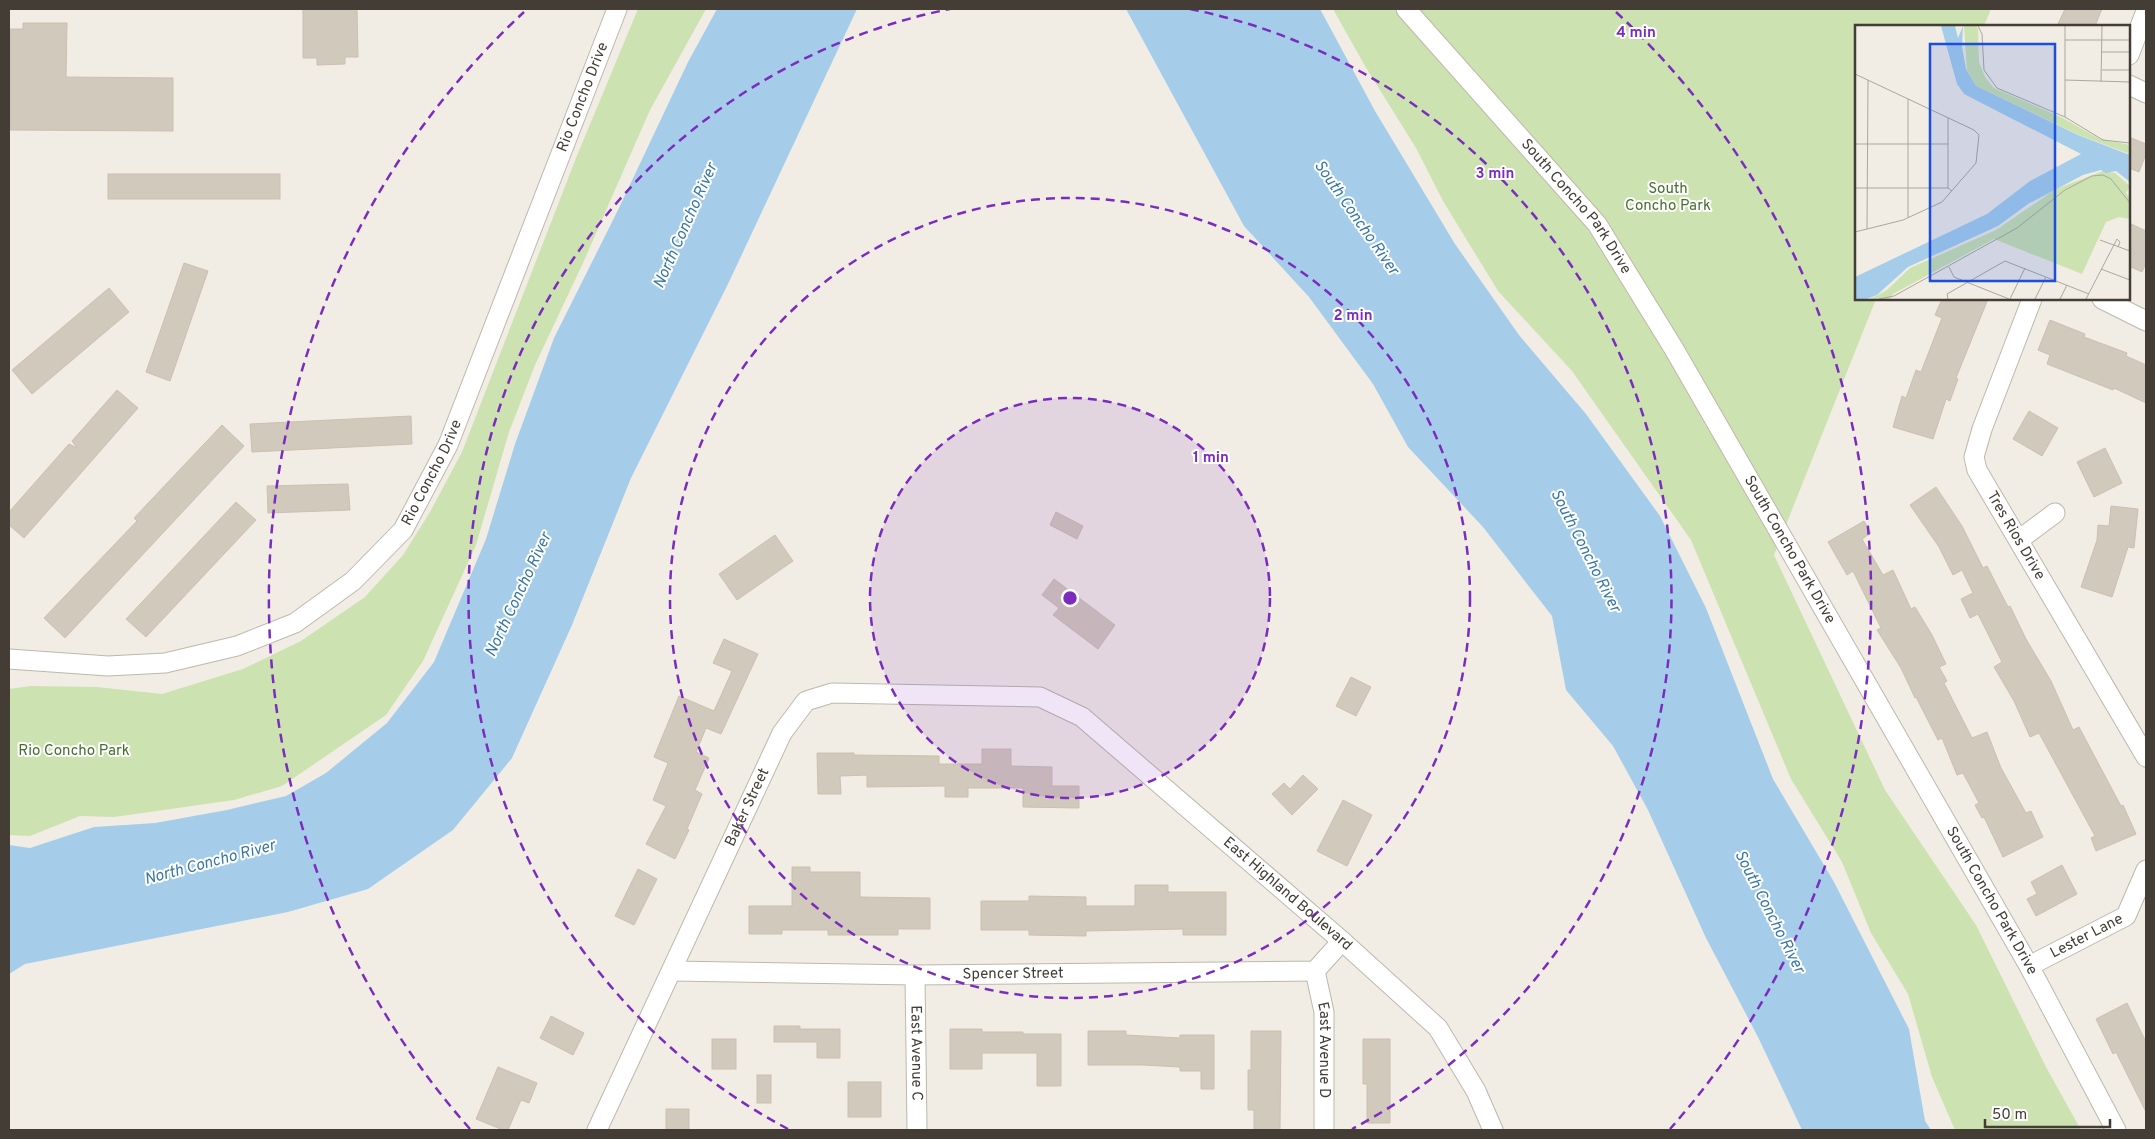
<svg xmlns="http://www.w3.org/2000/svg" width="2155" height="1139" font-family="Overpass,sans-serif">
<rect width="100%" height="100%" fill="#f1ede5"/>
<!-- green -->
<g fill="#cce2b0">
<polygon points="638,9 706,9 650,110 583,263 535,365 509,432 476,545 423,661 386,715 282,786 234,800 114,817 80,816 30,836 9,835 9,689 31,686 97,687 162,694 243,669 301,641 365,597 403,555 430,512 462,452 576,158"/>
<polygon points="1333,9 1991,9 1984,26 1856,26 1856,299 1876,299 1774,555 1885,790 1976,925 2046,1067 2081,1130 1955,1130 1932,1077 1908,994 1871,933 1842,862 1791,779 1691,540 1572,371 1498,291 1443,201 1416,148 1365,66"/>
</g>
<!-- water -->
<g fill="#a5cdea">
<polygon points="717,9 857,9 728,284 631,478 572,625 512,758 453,830 368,889 288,912 25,964 9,974 9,845 30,848 94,827 155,823 227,810 286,796 326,773 387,723 434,662 486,539 515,444 554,338 618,210 688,62"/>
<polygon points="1126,9 1320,9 1375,111 1455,244 1519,335 1586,414 1660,516 1706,608 1773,779 1834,882 1909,1029 1925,1121 1931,1130 1802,1130 1758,1037 1706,938 1648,810 1613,746 1566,690 1552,616 1483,527 1408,447 1373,384 1309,297 1244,226"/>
</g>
<!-- building -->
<g fill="#d1c9bb" stroke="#ccc0af">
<polygon points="303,9 357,9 358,57 345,57 345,64 317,65 317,58 303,58"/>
<polygon points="2065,9 2102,9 2095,26 2057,26"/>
<polygon points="23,23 67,23 66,77 173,78 173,131 10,130 10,29 23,29"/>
<polygon points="2129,137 2146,144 2146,154 2139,172 2129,168"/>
<rect x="108" y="174" width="172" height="25"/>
<polygon points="2129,223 2146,231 2146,263 2142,272 2129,266"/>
<polygon points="184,263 208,271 170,381 146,372"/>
<polygon points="109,288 129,312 32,394 12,370"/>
<polygon points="1942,299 1988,299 1956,378 1958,379 1950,401 1946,399 1933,439 1893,427 1902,396 1906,398 1916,370 1921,372 1942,318 1935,315"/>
<polygon points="2050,320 2085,334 2084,337 2127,353 2126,356 2146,365 2146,403 2114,388 2113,390 2047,364 2050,355 2038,350"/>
<polygon points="117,390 138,408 24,538 9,525 9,512 69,444 77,448 72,441"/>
<polygon points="2029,411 2058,428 2042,456 2013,439"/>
<polygon points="411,416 412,444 252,452 250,424"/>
<polygon points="222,425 244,446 65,638 44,618 137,521 134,518"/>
<polygon points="2105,448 2122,483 2094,497 2077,462"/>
<polygon points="348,484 350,510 268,513 267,486"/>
<polygon points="1936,487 1962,526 1983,568 1987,566 2008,607 2010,606 2026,639 2051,681 2073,730 2079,727 2121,806 2123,805 2136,834 2096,851 2091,838 2095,836 2039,733 2030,737 2014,701 1994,667 2002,662 1978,614 1970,618 1961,599 1973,593 1962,570 1953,575 1939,547 1910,505"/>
<polygon points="236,502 256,520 146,637 126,619"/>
<polygon points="2111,506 2138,509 2134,548 2128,547 2112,597 2081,587 2097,540 2098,525 2109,526"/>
<polygon points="1056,512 1083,526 1077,539 1050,525"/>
<polygon points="1864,521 1871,533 1862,539 1883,575 1893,570 1911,609 1915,607 1932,635 1946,664 1939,667 1947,681 1944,683 1972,738 1987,732 2001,768 2026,813 2031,811 2043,837 2003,857 1984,817 1982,818 1975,805 1979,803 1963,773 1957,775 1942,738 1938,740 1916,697 1915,698 1901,668 1877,630 1881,628 1853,571 1847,575 1828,542"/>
<polygon points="775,535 793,561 737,600 719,574"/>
<polygon points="1054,579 1115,625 1098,649 1053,615 1059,608 1042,595"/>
<polygon points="724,639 758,654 721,734 706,728 696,752 709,758 695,790 702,794 687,829 689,830 675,859 646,844 666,806 653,800 668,763 654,757 679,696 714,711 732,671 713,663"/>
<polygon points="1351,677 1371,687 1356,716 1336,706"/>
<polygon points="982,749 1011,749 1011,766 1052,767 1052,786 1079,786 1079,808 1023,807 1023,788 968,788 968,797 945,797 945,786 867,787 867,775 840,776 841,794 818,794 817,753 854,753 854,755 939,756 939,764 982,764"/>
<polygon points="1303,775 1318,789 1292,815 1272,794 1284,783 1290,789"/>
<polygon points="1343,800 1372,815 1347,866 1317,851"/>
<polygon points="2062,865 2077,894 2036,916 2027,899 2037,894 2031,882"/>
<polygon points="792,867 810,867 810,872 860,872 860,897 930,898 930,929 898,929 898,935 828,935 828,930 782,930 782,934 749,934 749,906 792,906"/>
<polygon points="638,869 657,879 634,925 615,916"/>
<polygon points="1135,885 1168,885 1168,892 1226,892 1226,935 1183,935 1183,929 1086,931 1086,936 1029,935 1029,930 981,930 981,901 1029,901 1029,896 1086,897 1086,906 1135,906"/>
<polygon points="2127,1003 2146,1042 2146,1112 2116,1052 2113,1054 2096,1019"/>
<polygon points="551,1016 584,1033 573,1055 540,1038"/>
<polygon points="774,1026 800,1026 800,1029 840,1029 840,1058 817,1058 817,1042 774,1042"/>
<polygon points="950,1029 982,1029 982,1032 1023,1032 1023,1034 1061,1034 1061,1086 1037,1086 1037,1053 982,1053 982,1069 950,1069"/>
<polygon points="1088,1031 1126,1031 1126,1035 1180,1038 1180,1035 1214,1035 1214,1089 1201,1089 1201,1071 1180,1071 1180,1067 1143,1065 1088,1065"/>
<polygon points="1251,1031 1281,1031 1280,1130 1254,1130 1254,1110 1248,1110 1248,1070 1251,1070"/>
<rect x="712" y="1039" width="24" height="30"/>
<polygon points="1363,1039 1390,1039 1390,1123 1367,1123 1367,1084 1363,1084"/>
<polygon points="498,1067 537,1083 529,1103 521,1100 508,1130 503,1130 476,1119"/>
<rect x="757" y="1075" width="14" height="28"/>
<rect x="848" y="1082" width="33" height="35"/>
<rect x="666" y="1109" width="23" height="21"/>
</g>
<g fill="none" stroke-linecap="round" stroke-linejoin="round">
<defs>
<g id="minor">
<path id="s1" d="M1406,9l191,215 77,125 355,617 87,164"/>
<polyline points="2129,55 2146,11"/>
<polyline points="2129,85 2146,93"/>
<path id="s2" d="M2032,299l-50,130 -8,28 3,13 169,287"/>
<polyline points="2102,299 2146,321"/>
<polyline points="2020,539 2055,513"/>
<path id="s3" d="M9,659l99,7 57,-3 72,-17 58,-23 58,-42 50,-51 45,-85 169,-436"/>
<path id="s4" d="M2029,966l97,-50 20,-46"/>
<path id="s5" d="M672,971l243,4 400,-4 27,-30"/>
<path id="s6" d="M1315,971l9,41v118"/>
<path id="s7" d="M915,975l2,155"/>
<path id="s8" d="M597,1130l185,-397 24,-32 26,-8 208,4 42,20 260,224 96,87 38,63 17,39"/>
</g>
</defs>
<!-- minor casing -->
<use href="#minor" stroke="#beb8ab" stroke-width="21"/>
<!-- minor -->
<use href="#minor" stroke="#fff" stroke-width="19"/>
</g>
<!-- distance rings -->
<circle cx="1070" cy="598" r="200" fill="#7b2cbf" fill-opacity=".12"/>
<g fill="none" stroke="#7b2cbf" stroke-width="2.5" stroke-dasharray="9 6">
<circle cx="1070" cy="598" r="200"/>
<circle cx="1070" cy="598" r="400"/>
<path d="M788 1129A601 601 0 0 1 950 9M1190 9A601 601 0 0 1 1352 1129"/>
<path d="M470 1129A801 801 0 0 1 524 12M1616 12A801 801 0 0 1 1670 1129"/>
</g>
<g text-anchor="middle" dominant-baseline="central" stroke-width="4" stroke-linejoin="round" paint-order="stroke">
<!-- street labels -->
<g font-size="15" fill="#433d35" stroke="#fff">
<text stroke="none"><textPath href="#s3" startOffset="905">Rio Concho Drive</textPath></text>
<text stroke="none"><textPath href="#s1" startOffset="261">South Concho Park Drive</textPath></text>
<text stroke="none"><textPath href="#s3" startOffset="500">Rio Concho Drive</textPath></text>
<text stroke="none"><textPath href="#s2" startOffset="258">Tres Rios Drive</textPath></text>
<text stroke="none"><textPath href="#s1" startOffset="666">South Concho Park Drive</textPath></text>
<text stroke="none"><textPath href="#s8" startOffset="356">Baker Street</textPath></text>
<text stroke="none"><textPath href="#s8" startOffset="1031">East Highland Boulevard</textPath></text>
<text stroke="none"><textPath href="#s1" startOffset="1071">South Concho Park Drive</textPath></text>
<text stroke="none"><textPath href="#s4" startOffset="65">Lester Lane</textPath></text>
<text stroke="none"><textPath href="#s5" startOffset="341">Spencer Street</textPath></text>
<text stroke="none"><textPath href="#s6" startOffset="80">East Avenue D</textPath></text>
<text stroke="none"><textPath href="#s7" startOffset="78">East Avenue C</textPath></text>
</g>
<!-- park labels -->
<g font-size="15" fill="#466f2d" stroke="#fff">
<text x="1668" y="189">South<tspan x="1668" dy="17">Concho Park</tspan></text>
<text x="74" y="751">Rio Concho Park</text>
</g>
<!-- water labels -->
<g font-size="16" font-style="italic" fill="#3777a5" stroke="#fff">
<text transform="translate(1356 218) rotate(55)">South Concho River</text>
<text transform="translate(686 226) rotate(-66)">North Concho River</text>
<text transform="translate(1585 551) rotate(63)">South Concho River</text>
<text transform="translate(519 595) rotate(-65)">North Concho River</text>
<text transform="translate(210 863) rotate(-15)">North Concho River</text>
<text transform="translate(1769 912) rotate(63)">South Concho River</text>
</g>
</g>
<!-- overview -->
<g transform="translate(1855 25)">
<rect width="275" height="275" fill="#f1ede5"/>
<path d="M109,1h12l2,3 1,33 6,15 9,11 67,29 39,22 30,6v9l-51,-19 -103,-49 -9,-16zM248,146l12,2 15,13 -4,7 4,5v21l-11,-2 -13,5 -24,52 -88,-35 -101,55 -3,5h-20l17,-9 23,-22 86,-38 60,-41z" fill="#cce2b0"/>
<path d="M86,1h14l3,12 5,-12 -1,21 4,22 10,17 102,49 52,20v27l-14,-11 -10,2 -5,-3 -18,5 -55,29 -30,22 -90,41 -31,28 -10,4h-12v-22l132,-63 43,-33 51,-27 -117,-60 -7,-10z" fill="#a5cdea"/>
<path fill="none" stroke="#aba79f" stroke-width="1" d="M123,1l4,8 2,36 13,18 68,29 38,23 27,3M210,15h65M246,27h29M247,45h28M0,49l119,56 5,5 -3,28 -34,39 -39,18 -48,12M210,55l65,2M246,57l1,-56M210,92v-91M93,93v70l4,3M0,119h93M0,163h93M53,192v-118M12,204l1,-149M245,215l30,11M94,242l5,10 55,22M246,244l29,11M24,274l15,-3 123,-68 48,-38 27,-14 11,-1 8,4 19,24M93,274l-1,-5 58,-33 84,33M155,274l15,-31M180,274l11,-22M205,274l7,-14M231,274l31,-60 3,3 -2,5"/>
<path fill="#1d4ed8" fill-opacity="0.15" stroke="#1d4ed8" stroke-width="2.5" d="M75,19h125v237h-125z"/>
<rect width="275" height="275" fill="none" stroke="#433d35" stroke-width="2.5"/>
</g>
<circle cx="1070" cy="598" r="8" fill="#7b2cbf" stroke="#fff" stroke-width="2.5"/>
<g font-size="15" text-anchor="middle" font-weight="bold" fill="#7b2cbf" stroke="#fff" stroke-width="4" stroke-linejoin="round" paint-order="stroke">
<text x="1636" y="37">4 min</text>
<text x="1495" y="178">3 min</text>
<text x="1353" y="320">2 min</text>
<text x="1211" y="462">1 min</text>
</g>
<!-- border -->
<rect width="2155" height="1139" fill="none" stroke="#433d35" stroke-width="20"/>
<!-- scale -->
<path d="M1985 1119v8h125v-8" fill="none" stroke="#433d35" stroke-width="2.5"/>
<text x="1992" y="1119" font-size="15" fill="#433d35" stroke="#ffffff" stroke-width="4" paint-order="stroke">50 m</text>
</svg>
